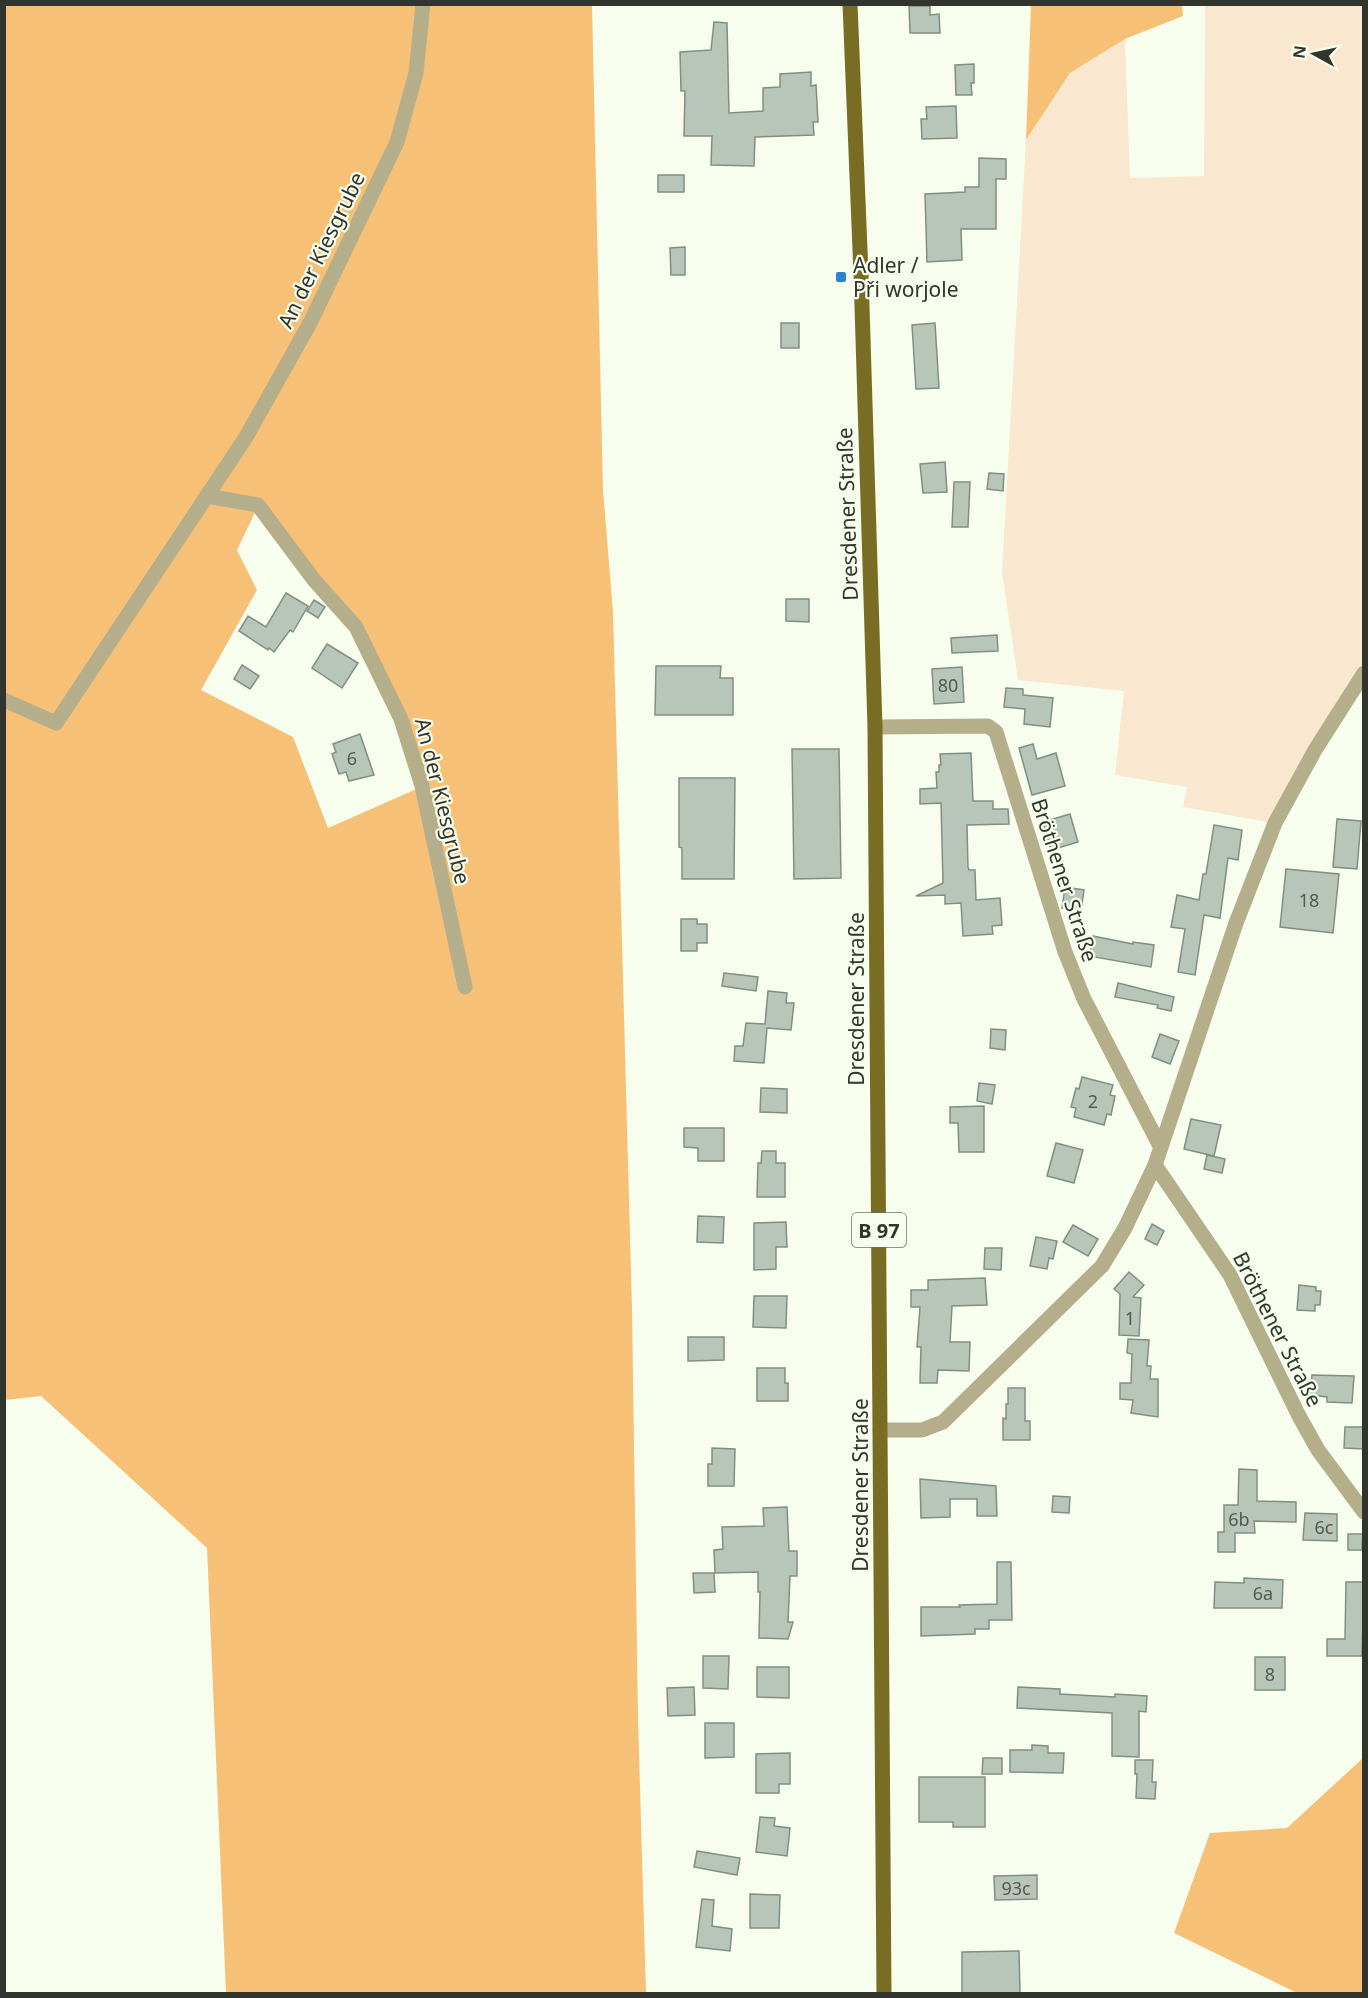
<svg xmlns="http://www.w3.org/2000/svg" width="1368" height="1998" font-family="'Noto Sans',sans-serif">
<rect width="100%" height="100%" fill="#f7feed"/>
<!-- green -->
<polygon fill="#fae7cf" points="1205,5 1363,5 1363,671 1274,823 1183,807 1187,787 1115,775 1124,691 1018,680 1002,572 1026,140 1070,73 1125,39 1130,178 1204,176"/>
<!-- forest -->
<g fill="#f6c177" fill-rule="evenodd">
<path d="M4,5h588l11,485 10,122 19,696 6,410 8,275h-420l-19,-445 -166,-152 -36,4zM258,506l98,121 65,160 -93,41 -35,-91 -92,-47 56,-100 -20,-40z"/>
<polygon points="1031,5 1182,5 1183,16 1125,39 1070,73 1026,140"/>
<polygon points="1363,1758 1363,1993 1297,1993 1174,1933 1210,1833 1287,1828"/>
</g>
<!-- building -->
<g fill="#b8c6ba" stroke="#818e83" stroke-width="1.5">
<polygon points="909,6 930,6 930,15 939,14 940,33 910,33"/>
<polygon points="714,22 727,23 729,113 763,111 763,88 780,87 780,74 811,72 811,86 816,85 818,122 813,122 814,135 755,137 754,166 711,165 712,136 684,136 685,91 681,91 680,52 711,50"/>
<polygon points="974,64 974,83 971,83 972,95 956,95 955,65"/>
<polygon points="956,106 957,138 922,139 921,119 927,119 926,107"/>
<polygon points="979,158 1006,159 1006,179 996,179 996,229 961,229 962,260 927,262 925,194 965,192 965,187 979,187"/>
<rect x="658" y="175" width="26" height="17"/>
<polygon points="685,247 685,275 671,275 670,248"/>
<rect x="781" y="323" width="18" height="25"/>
<polygon points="935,323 939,388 916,389 912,325"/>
<polygon points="945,462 947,492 923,493 920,464"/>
<polygon points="989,473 1004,474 1003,491 987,489"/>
<polygon points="954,482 970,482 968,527 952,527"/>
<polygon points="286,593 308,606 293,632 290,630 274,652 269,648 268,650 239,631 248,616 266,627"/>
<polygon points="786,599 809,599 809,622 786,621"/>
<polygon points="314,600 325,607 318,618 307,611"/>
<polygon points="997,635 998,651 952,653 951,638"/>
<polygon points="327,644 358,663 342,688 312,668"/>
<polygon points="242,665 259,676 250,689 234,679"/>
<polygon points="656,666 721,666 720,678 733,678 733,715 655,715"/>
<polygon points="962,667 964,702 934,704 932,669"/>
<polygon points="1006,688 1023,689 1023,695 1053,698 1050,727 1024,724 1025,709 1004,707"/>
<polygon points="360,734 374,775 349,781 346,772 339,774 332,754 336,752 333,744"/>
<polygon points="1033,744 1037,759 1056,753 1065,786 1032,795 1019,748"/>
<polygon points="792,749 839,749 841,878 794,879"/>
<polygon points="971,753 973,801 993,801 993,809 1008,809 1009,824 967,825 968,867 969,870 975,870 976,900 1000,898 1002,925 992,926 993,934 963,936 961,903 945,904 945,895 916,896 943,883 941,803 920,804 920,789 937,788 936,772 939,772 939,765 941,765 940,754"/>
<polygon points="679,778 735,778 734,879 682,879 682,848 679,847"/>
<polygon points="1070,814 1078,842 1051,850 1043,822"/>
<polygon points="1337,819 1361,821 1357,869 1333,867"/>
<polygon points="1214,825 1242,830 1238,860 1228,858 1220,918 1204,915 1195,975 1178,972 1185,929 1171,927 1177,895 1199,900 1203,874 1206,874"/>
<polygon points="1286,869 1339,874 1333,933 1280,927"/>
<polygon points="1065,887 1084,890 1081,911 1062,908"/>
<polygon points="681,919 697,919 697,924 707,924 707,943 697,943 697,951 681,951"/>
<polygon points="1093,936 1133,944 1133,942 1154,945 1151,967 1089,956"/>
<polygon points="724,973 758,977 756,991 722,986"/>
<polygon points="1118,983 1174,997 1171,1011 1157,1008 1158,1005 1115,997"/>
<polygon points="768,991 787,993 786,1003 794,1003 791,1030 767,1028 764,1063 734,1061 735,1046 743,1046 746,1023 765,1024"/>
<polygon points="991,1029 1006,1030 1005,1050 990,1048"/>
<polygon points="1160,1034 1179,1041 1170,1064 1152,1057"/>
<polygon points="1082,1077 1113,1085 1110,1095 1115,1096 1111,1115 1107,1114 1104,1125 1074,1117 1076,1108 1071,1107 1076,1088 1079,1089"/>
<polygon points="979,1083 995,1085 992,1104 977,1101"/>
<polygon points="761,1088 787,1089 787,1113 760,1112"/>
<polygon points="984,1106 984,1152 959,1152 958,1123 950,1123 950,1107"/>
<polygon points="1191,1119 1221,1125 1214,1156 1184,1149"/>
<polygon points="684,1128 724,1128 724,1161 698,1161 698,1148 684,1147"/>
<polygon points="1056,1143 1083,1150 1074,1183 1047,1176"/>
<polygon points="762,1151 776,1151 776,1163 785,1163 785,1197 757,1197 758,1163 761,1163"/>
<polygon points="1207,1155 1225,1159 1222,1173 1204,1169"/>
<polygon points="698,1216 724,1217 723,1243 697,1242"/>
<polygon points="786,1222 787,1247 776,1247 776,1269 754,1270 754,1223"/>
<polygon points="1152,1224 1164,1231 1157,1245 1145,1239"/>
<polygon points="1073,1225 1098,1239 1088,1256 1063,1242"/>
<polygon points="1036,1237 1057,1241 1053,1259 1049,1258 1047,1269 1030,1266"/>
<polygon points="985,1248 1002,1248 1001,1270 984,1269"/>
<polygon points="1129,1272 1144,1285 1133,1297 1141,1298 1139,1336 1119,1335 1120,1294 1114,1289"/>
<polygon points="985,1278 987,1305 952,1306 950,1342 970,1342 969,1371 938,1370 937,1383 920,1383 921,1347 917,1347 920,1307 911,1307 911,1290 928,1290 928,1280"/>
<polygon points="1299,1285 1316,1287 1316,1291 1321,1291 1320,1305 1315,1305 1315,1311 1297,1310"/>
<polygon points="754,1296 787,1296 786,1328 753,1327"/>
<polygon points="688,1337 724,1337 724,1360 688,1361"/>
<polygon points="1128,1339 1149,1340 1147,1366 1151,1366 1150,1379 1158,1379 1158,1417 1131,1413 1133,1400 1120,1399 1120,1383 1131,1383 1132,1354 1127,1353"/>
<polygon points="757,1368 785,1368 785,1383 788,1383 788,1401 757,1401"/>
<polygon points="1312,1375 1354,1376 1352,1403 1327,1402 1327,1397 1310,1395"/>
<polygon points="1008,1388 1025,1388 1025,1421 1030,1421 1030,1440 1003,1440 1003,1418 1006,1419 1006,1404 1008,1404"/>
<polygon points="1345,1427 1364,1427 1364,1449 1344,1448"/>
<polygon points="712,1448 735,1449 734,1486 708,1486 708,1464 712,1464"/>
<polygon points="1239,1469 1257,1470 1257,1501 1296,1502 1296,1522 1254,1521 1255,1533 1235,1533 1235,1552 1218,1552 1218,1532 1224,1532 1224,1505 1238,1505"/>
<polygon points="920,1479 996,1486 997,1516 977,1516 977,1499 950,1499 950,1517 921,1518"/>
<polygon points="1053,1496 1070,1497 1069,1513 1052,1512"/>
<polygon points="787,1507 789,1551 797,1551 797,1576 790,1576 788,1622 793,1622 788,1639 759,1638 760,1592 758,1592 758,1572 715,1573 714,1550 723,1549 722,1527 764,1526 763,1508"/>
<polygon points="1305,1513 1337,1514 1337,1541 1303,1540"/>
<polygon points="1348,1534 1363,1534 1362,1550 1348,1550"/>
<polygon points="997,1562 1011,1562 1012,1620 989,1620 989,1629 975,1629 975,1634 921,1636 921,1607 960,1607 959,1605 997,1604"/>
<polygon points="693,1573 714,1573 715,1592 694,1593"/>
<polygon points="1244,1578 1283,1580 1282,1608 1214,1608 1215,1582 1244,1583"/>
<polygon points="1346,1582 1364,1582 1362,1656 1327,1656 1327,1639 1345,1639"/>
<polygon points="703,1656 729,1656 728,1689 703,1688"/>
<rect x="1255" y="1657" width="30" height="33"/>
<polygon points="757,1667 789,1667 789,1698 757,1697"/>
<polygon points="694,1687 695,1715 668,1716 667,1688"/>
<polygon points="1018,1687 1060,1689 1060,1694 1115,1697 1115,1694 1147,1696 1146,1712 1139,1711 1139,1757 1112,1756 1112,1713 1017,1708"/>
<polygon points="705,1723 734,1723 734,1757 705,1758"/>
<polygon points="1032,1745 1048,1746 1048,1753 1064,1753 1063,1773 1010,1772 1010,1750 1032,1750"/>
<polygon points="790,1753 790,1784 779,1784 779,1793 756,1793 756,1754"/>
<polygon points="983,1758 1002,1758 1002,1774 982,1774"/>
<polygon points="1135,1760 1153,1760 1152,1782 1156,1782 1155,1799 1136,1798 1137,1774 1135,1774"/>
<polygon points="919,1777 985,1777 985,1827 953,1827 953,1822 919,1822"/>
<polygon points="760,1817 775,1818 774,1826 790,1828 787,1856 756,1852"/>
<polygon points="697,1851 740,1858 737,1875 694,1867"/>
<polygon points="1037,1875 1037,1899 995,1900 994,1876"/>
<polygon points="750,1894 780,1895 779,1928 750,1928"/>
<polygon points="702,1899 714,1900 712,1926 732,1929 730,1951 696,1947"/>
<polygon points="1019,1951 1020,1994 962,1994 962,1952"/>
</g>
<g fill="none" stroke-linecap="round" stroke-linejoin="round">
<!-- minor -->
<g stroke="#b4ae8a" stroke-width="15">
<polyline points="207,496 258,505 314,580 356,627 401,719 422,786 465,987"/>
<polyline points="4,700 56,723 246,437 310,323 397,142 416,73 423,4"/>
<polyline points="875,727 988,726 996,732 1065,952 1084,999 1160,1146"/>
<polyline points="1155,1165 1230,1275 1299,1416 1318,1450 1364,1512"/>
<polyline points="880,1430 922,1430 943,1422 1102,1266 1125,1228 1155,1165 1236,923 1275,823 1315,750 1364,673"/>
</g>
<!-- major -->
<polyline stroke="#796d24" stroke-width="15" points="850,4 861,274 875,727 884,1994"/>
</g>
<!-- markers -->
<rect fill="#2b84d1" stroke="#f7feed" stroke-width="2" x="835" y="271" width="12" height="12" rx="3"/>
<g text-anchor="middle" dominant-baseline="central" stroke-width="4.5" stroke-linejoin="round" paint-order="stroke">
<!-- number labels -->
<g font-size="18" fill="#545851">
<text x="948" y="685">80</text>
<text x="352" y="758">6</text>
<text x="1309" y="900">18</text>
<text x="1093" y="1101">2</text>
<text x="1130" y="1318">1</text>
<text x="1239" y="1519">6b</text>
<text x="1324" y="1527">6c</text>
<text x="1263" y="1593">6a</text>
<text x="1270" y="1674">8</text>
<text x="1016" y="1888">93c</text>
</g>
<!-- shield labels -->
<rect fill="#f7feed" stroke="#6d7167" stroke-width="1.5" x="852" y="1213" width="54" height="34" rx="4.5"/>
<g font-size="20" font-weight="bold" fill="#32342e">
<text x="879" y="1230">B 97</text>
</g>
<!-- street labels -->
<g font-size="21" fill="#32342e" stroke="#f7feed">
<text transform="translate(321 250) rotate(-64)">An der Kiesgrube</text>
<text transform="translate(847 514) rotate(-92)">Dresdener Straße</text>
<text transform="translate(443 801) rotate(76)">An der Kiesgrube</text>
<text transform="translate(1065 880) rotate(72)">Bröthener Straße</text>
<text transform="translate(856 999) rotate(-90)">Dresdener Straße</text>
<text transform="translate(1278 1329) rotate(63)">Bröthener Straße</text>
<text transform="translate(860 1485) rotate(-90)">Dresdener Straße</text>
</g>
<!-- poi labels -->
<g font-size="21" fill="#32342e" stroke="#f7feed" text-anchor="start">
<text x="853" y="265">Adler /<tspan x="853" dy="24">Při worjole</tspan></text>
</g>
</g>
<!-- border -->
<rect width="1368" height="1998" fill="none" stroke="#32342e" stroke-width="12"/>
<!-- north arrow -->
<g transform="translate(1314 54) rotate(278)" stroke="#f7feed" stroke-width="4.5" paint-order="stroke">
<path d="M0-4.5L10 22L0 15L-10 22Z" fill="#32342e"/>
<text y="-9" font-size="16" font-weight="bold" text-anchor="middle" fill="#32342e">N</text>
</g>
</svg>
